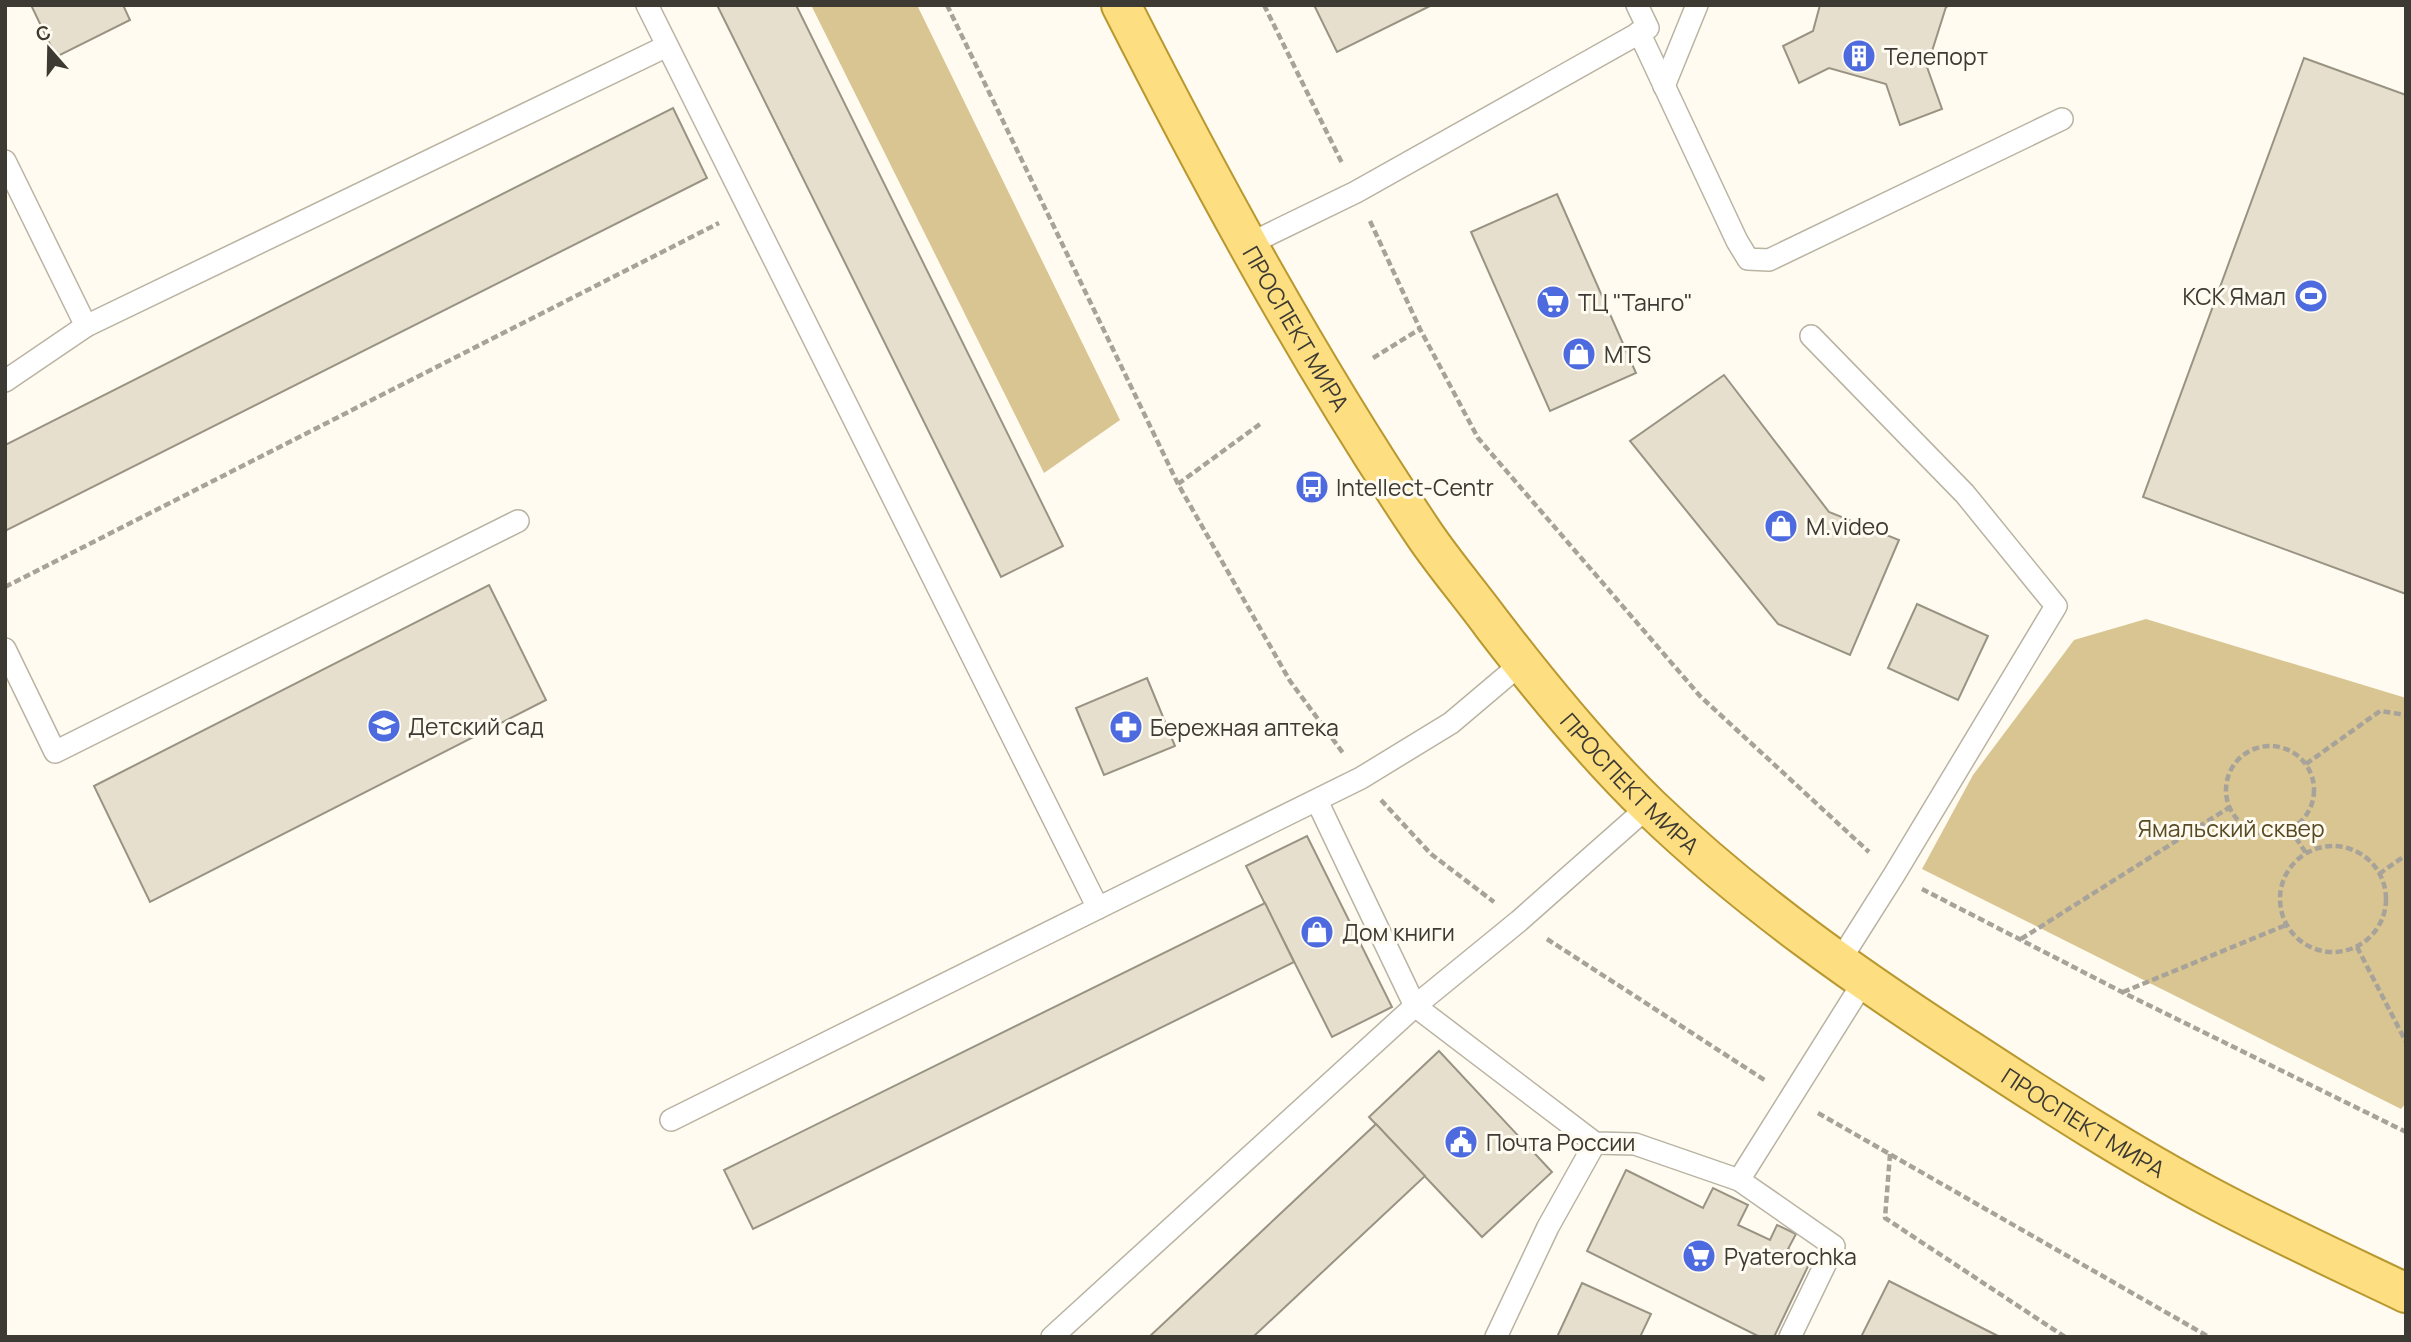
<svg xmlns="http://www.w3.org/2000/svg" width="2411" height="1342" font-family="Manrope,sans-serif">
<rect width="100%" height="100%" fill="#fffbf0"/>
<!-- green -->
<g fill="#d9c591">
<polygon points="811,5 917,5 1120,420 1044,473"/>
<polygon points="2146,619 2406,698 2406,1103 2401,1109 1922,869 1973,775 2074,640"/>
</g>
<!-- building -->
<g fill="#e6dfce" stroke="#999383" stroke-width="2">
<polygon points="31,5 123,5 130,20 56,57"/>
<polygon points="717,5 796,5 1063,546 1001,577"/>
<polygon points="1314,5 1432,5 1337,52"/>
<polygon points="1820,5 1950,5 1946,7 1927,67 1942,109 1900,125 1886,84 1829,68 1799,83 1783,46 1813,31"/>
<polygon points="2304,58 2406,95 2406,594 2143,497"/>
<polygon points="673,108 707,178 5,531 5,445"/>
<polygon points="1557,194 1636,373 1550,411 1471,232"/>
<polygon points="1724,375 1829,512 1899,540 1850,655 1778,624 1630,441"/>
<polygon points="489,585 546,700 150,902 94,786"/>
<polygon points="1917,604 1988,636 1958,700 1888,668"/>
<polygon points="1147,678 1175,746 1104,775 1076,708"/>
<polygon points="1307,836 1392,1007 1332,1037 1246,866"/>
<polygon points="1265,903 1294,962 753,1229 724,1170"/>
<polygon points="1439,1051 1552,1172 1482,1237 1369,1117"/>
<polygon points="1376,1124 1425,1176 1253,1337 1149,1337"/>
<polygon points="1626,1170 1703,1208 1713,1188 1748,1205 1738,1225 1770,1240 1777,1225 1796,1234 1788,1249 1811,1260 1774,1337 1760,1337 1587,1251"/>
<polygon points="1889,1281 2000,1337 1861,1337"/>
<polygon points="1582,1283 1651,1314 1640,1337 1557,1337"/>
</g>
<g fill="none" stroke-linecap="round" stroke-linejoin="round">
<defs>
<g id="lane">
<polyline points="647,5 1098,908 1361,778 1451,723 1522,663"/>
<polyline points="1639,32 1737,241 1748,259 1769,260 2062,119"/>
<polyline points="1664,86 1697,5"/>
<polyline points="5,161 86,326"/>
<polyline points="1249,244 1356,192 1648,28 1637,5"/>
<polyline points="1811,336 1965,494 2056,606 1894,875 1839,962"/>
<polyline points="5,381 86,326 667,46"/>
<polyline points="5,649 55,752 518,521"/>
<polyline points="1317,801 1415,1006 1595,1143 1635,1144 1739,1180 1834,1246 1790,1337"/>
<polyline points="671,1120 1098,908"/>
<polyline points="1739,1180 1864,981"/>
<polyline points="1052,1337 1415,1006 1519,921 1649,806"/>
<polyline points="1496,1337 1548,1227 1595,1143"/>
</g>
<g id="primary">
<path id="s1" d="M1121,5c92,181 190,361 303,529 21,31 46,60 68,90 49,64 101,128 159,184 98,94 208,171 321,244 78,51 157,102 240,146 64,34 129,64 194,95"/>
</g>
</defs>
<!-- lane casing -->
<use href="#lane" stroke="#b9b3a2" stroke-width="24"/>
<!-- primary casing -->
<use href="#primary" stroke="#b99830" stroke-width="42"/>
<!-- path -->
<g stroke="#a7a39a" stroke-width="4.5" stroke-dasharray="7 3.5" stroke-linecap="butt">
<polyline points="947,5 1178,484 1290,681 1343,753"/>
<polyline points="1264,5 1343,165"/>
<polyline points="1370,221 1420,329 1478,438 1700,696 1869,852"/>
<polyline points="1373,358 1420,329"/>
<polyline points="1178,484 1260,424"/>
<polyline points="5,587 719,223"/>
<circle cx="2270" cy="790" r="44"/>
<polyline points="2306,764 2380,711 2406,715"/>
<polyline points="1381,800 1431,854 1494,902"/>
<polyline points="2290,829 2306,853"/>
<circle cx="2333" cy="899" r="53"/>
<polyline points="2379,874 2406,855"/>
<polyline points="1922,889 2122,992 2406,1132"/>
<polyline points="1547,939 1766,1081"/>
<polyline points="2021,939 2230,807"/>
<polyline points="2357,947 2406,1042"/>
<polyline points="2123,992 2286,925"/>
<polyline points="1818,1113 2209,1337"/>
<polyline points="1890,1154 1885,1218 2065,1337"/>
</g>
<!-- lane -->
<use href="#lane" stroke="#fff" stroke-width="21"/>
<!-- primary -->
<use href="#primary" stroke="#fddf82" stroke-width="38"/>
</g>
<!-- icons -->
<defs>
<symbol id="building-disc" viewBox="-11 -11 22 22"><circle r="9.5" fill="#4d6bdf" stroke="#fffbf0"/><path d="M-4-6H4V6H1V3H-1V6H-4ZM-2.5-4.3h1.7v1.8h-1.7ZM.8-4.3h1.7v1.8H.8ZM-2.5-1h1.7V.8h-1.7ZM.8-1h1.7V.8H.8Z" fill="#fff"/></symbol>
<symbol id="stadium-disc" viewBox="-11 -11 22 22"><circle r="9.5" fill="#4d6bdf" stroke="#fffbf0"/><path d="M0-5a6.5 5 0 1 0 0 10a6.5 5 0 1 0 0-10ZM-3.5-1.8h7v3.6h-7Z" fill="#fff"/></symbol>
<symbol id="supermarket-disc" viewBox="-11 -11 22 22"><circle r="9.5" fill="#4d6bdf" stroke="#fffbf0"/><path d="M-6-5.5h2.5l.6 2H6L4.5 2H-2.5L-4.4-4H-6ZM-1.5 3.2a1.3 1.3 0 1 0 .1 0ZM3 3.2a1.3 1.3 0 1 0 .1 0Z" fill="#fff"/></symbol>
<symbol id="shop-disc" viewBox="-11 -11 22 22"><circle r="9.5" fill="#4d6bdf" stroke="#fffbf0"/><path d="M-5-2.5h2.3a2.7 3.5 0 0 1 5.4 0H5L5.5 6h-11ZM-1.5-2.5h3a1.5 2.3 0 0 0-3 0Z" fill="#fff"/></symbol>
<symbol id="bus-disc" viewBox="-11 -11 22 22"><circle r="9.5" fill="#4d6bdf" stroke="#fffbf0"/><path d="M-5-6H5V4H4V6H2V4H-2V6H-4V4H-5ZM-3.5-4V0h7V-4ZM-3.5 1.2v1.5H-2V1.2ZM2 1.2v1.5H3.5V1.2Z" fill="#fff"/></symbol>
<symbol id="school-disc" viewBox="-11 -11 22 22"><circle r="9.5" fill="#4d6bdf" stroke="#fffbf0"/><path d="M0-5L7-2L0 1L-7-2ZM-4 1L0 2.5L4 1V4Q0 6-4 4Z" fill="#fff"/></symbol>
<symbol id="pharmacy-disc" viewBox="-11 -11 22 22"><circle r="9.5" fill="#4d6bdf" stroke="#fffbf0"/><path d="M-2-6h4v4h4v4h-4v4h-4v-4h-4v-4h4Z" fill="#fff"/></symbol>
<symbol id="civic-disc" viewBox="-11 -11 22 22"><circle r="9.5" fill="#4d6bdf" stroke="#fffbf0"/><path d="M-.6-6.5H3V-4.5H.6V-3L4-1V1h2V6H-6V1h2V-1L-.6-3ZM-1.2 2.5V6h2.4V2.5Z" fill="#fff"/></symbol>
</defs>
<g fill-rule="evenodd">
<use href="#building-disc" x="1840" y="37" width="38" height="38"/>
<use href="#stadium-disc" x="2292" y="277" width="38" height="38"/>
<use href="#supermarket-disc" x="1534" y="283" width="38" height="38"/>
<use href="#shop-disc" x="1560" y="335" width="38" height="38"/>
<use href="#bus-disc" x="1293" y="468" width="38" height="38"/>
<use href="#shop-disc" x="1762" y="507" width="38" height="38"/>
<use href="#school-disc" x="365" y="707" width="38" height="38"/>
<use href="#pharmacy-disc" x="1107" y="708" width="38" height="38"/>
<use href="#shop-disc" x="1298" y="913" width="38" height="38"/>
<use href="#civic-disc" x="1442" y="1123" width="38" height="38"/>
<use href="#supermarket-disc" x="1680" y="1237" width="38" height="38"/>
</g>
<g text-anchor="middle" dominant-baseline="central" stroke-width="6" stroke-linejoin="round" paint-order="stroke">
<!-- poi labels -->
<g font-size="23" fill="#3d3a33" stroke="#fffbf0" text-anchor="start">
<text x="1884" y="56">Телепорт</text>
<text x="2286" y="296" text-anchor="end">КСК Ямал</text>
<text x="1578" y="302">ТЦ "Танго"</text>
<text x="1604" y="354">MTS</text>
<text x="1336" y="487">Intellect-Centr</text>
<text x="1806" y="526">M.video</text>
<text x="408" y="726">Детский сад</text>
<text x="1150" y="727">Бережная аптека</text>
<text x="1342" y="932">Дом книги</text>
<text x="1486" y="1142">Почта России</text>
<text x="1724" y="1256">Pyaterochka</text>
</g>
<!-- street labels -->
<g font-size="23" fill="#3d3a33" stroke="#fffbf0">
<text stroke="none"><textPath href="#s1" startOffset="368">ПРОСПЕКТ МИРА</textPath></text>
<text stroke="none"><textPath href="#s1" startOffset="934">ПРОСПЕКТ МИРА</textPath></text>
<text stroke="none"><textPath href="#s1" startOffset="1502">ПРОСПЕКТ МИРА</textPath></text>
</g>
<!-- park labels -->
<g font-size="23" fill="#584a23" stroke="#fffbf0">
<text x="2231" y="828">Ямальский сквер</text>
</g>
</g>
<!-- border -->
<rect width="2411" height="1342" fill="none" stroke="#3d3a33" stroke-width="14"/>
<!-- north arrow -->
<g transform="translate(49 49) rotate(340)" stroke="#fffbf0" stroke-width="5" paint-order="stroke">
<path d="M0-5L12 26L0 18L-12 26Z" fill="#3d3a33"/>
<text y="-10" font-size="19" font-weight="bold" text-anchor="middle" fill="#3d3a33">С</text>
</g>
</svg>
